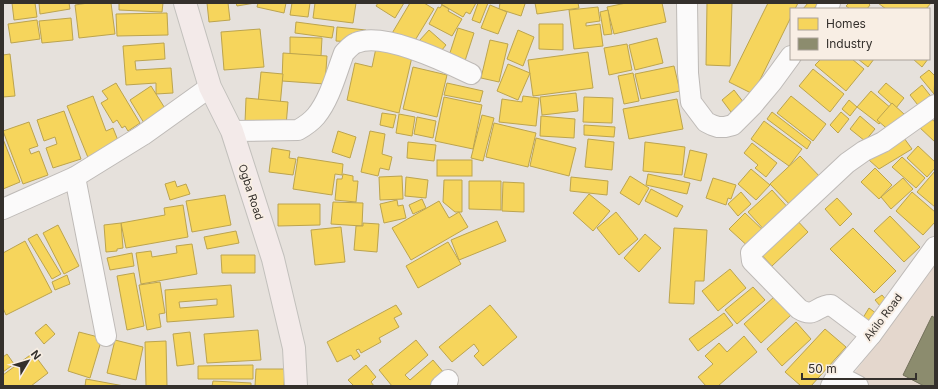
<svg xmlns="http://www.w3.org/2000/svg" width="938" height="389" font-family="Inter,sans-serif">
<rect width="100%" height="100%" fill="#e6e1dc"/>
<!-- industrial -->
<polygon fill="#e4d7cd" points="935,263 935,386 845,386"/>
<!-- homes -->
<g fill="#f6d55c" stroke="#bca44e" fill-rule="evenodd">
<polygon points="12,3 35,3 37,17 14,20"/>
<polygon points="39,3 69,3 70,9 40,14"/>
<polygon points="88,3 111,3 115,34 79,38 75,5"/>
<polygon points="119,3 163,3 162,12 119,10"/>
<polygon points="207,3 228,3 230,20 209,22"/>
<polygon points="236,3 255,3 237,6"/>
<polygon points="258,3 286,3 284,13 257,7"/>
<polygon points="292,3 310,3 308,17 290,15"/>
<polygon points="315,3 356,3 353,23 313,18"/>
<polygon points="378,3 404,3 395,18 376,6"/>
<polygon points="410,3 424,3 434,9 411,47 391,35"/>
<polygon points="442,3 476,3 470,14 466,12 463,17 441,4"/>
<polygon points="478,3 488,3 480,23 472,20"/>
<polygon points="500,3 523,3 525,4 521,16 499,9"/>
<polygon points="535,3 578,3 579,8 537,14"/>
<polygon points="626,3 662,3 666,22 614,34 607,7"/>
<polygon points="707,3 732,3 730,66 706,65"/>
<polygon points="768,3 798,3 795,9 791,9 791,17 753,94 729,82"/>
<polygon points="808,3 818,3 814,9 803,9"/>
<polygon points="849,3 868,3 870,5 867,9 850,9 846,6"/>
<polygon points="878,3 931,3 926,9 886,9"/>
<polygon points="442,5 449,9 448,11 462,19 452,36 429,24 438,7 440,8"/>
<polygon points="490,5 507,12 498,34 481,28"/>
<polygon points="598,7 600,21 586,23 586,26 600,24 603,46 574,49 569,10"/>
<polygon points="608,10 612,34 604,35 600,12"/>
<polygon points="167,13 168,35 117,36 116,14"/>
<polygon points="71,18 73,40 42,43 39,21"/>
<polygon points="37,20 40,39 11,43 8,24"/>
<polygon points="296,22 334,27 332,38 295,33"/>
<polygon points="539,24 563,24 563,50 539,49"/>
<polygon points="337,27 366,30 365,38 352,42 336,41"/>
<polygon points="458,28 474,33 463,67 447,62"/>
<polygon points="260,29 264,67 224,70 221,32"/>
<polygon points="429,30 446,45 437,56 419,41"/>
<polygon points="518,30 534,37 523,66 507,59"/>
<polygon points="290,37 322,38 321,56 290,54"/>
<polygon points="657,38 663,63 635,70 629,45"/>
<polygon points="490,40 508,44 499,82 481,78"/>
<polygon points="164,43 165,59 135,61 136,70 171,68 173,93 156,94 156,83 126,85 123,46"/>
<polygon points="627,44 632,70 609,75 604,48"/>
<polygon points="376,48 412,57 399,113 347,100 355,63 372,67"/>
<polygon points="588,52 593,88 533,96 528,60"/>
<polygon points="283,53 327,56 325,84 282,81"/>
<polygon points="10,54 15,96 3,97 3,55"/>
<polygon points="821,59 852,59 864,69 846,91 815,65"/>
<polygon points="858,59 874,59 868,67"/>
<polygon points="913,59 928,59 922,67"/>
<polygon points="508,64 530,73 518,100 497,91"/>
<polygon points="674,66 680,91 641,99 635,74"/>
<polygon points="413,67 447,75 437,117 403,109"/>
<polygon points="813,69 844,94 830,112 799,86"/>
<polygon points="929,70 935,76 934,94 920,77"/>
<polygon points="261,72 283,74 280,106 258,103"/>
<polygon points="633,73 639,101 624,104 618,76"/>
<polygon points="116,83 140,123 128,131 125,126 122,128 117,120 113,123 101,103 108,99 102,91"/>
<polygon points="447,83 483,91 480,102 444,95"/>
<polygon points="886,83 904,98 896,108 878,92"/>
<polygon points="922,85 933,99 921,109 910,95"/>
<polygon points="151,86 166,110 144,123 130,100"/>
<polygon points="734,90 744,103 731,112 722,100"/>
<polygon points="871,91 892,109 879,124 857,107"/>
<polygon points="576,93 578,111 542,115 540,97"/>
<polygon points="93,96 106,131 113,128 121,148 89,160 67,106"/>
<polygon points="523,96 539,98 536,126 499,122 502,99 522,102"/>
<polygon points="791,96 826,124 813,141 777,113"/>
<polygon points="444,97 482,105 473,149 435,141"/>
<polygon points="584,97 613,98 612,123 583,122"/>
<polygon points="246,98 288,102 286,126 245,123"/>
<polygon points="677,99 683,129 629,139 623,109"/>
<polygon points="849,100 857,107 850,116 842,109"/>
<polygon points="892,103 905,115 891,132 877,120"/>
<polygon points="64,111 81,159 53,168 46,148 57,144 55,137 44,141 37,120"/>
<polygon points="772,112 811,142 807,149 767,119"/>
<polygon points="841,112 849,119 838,133 830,125"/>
<polygon points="382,113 396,115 393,128 380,125"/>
<polygon points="399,114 415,117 412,136 396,133"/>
<polygon points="482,115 494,118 483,161 471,158"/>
<polygon points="541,116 575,119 574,138 540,136"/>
<polygon points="860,116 875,129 865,141 850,129"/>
<polygon points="928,116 935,122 935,142 918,126"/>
<polygon points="417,117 436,121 433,138 414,134"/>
<polygon points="764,121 802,149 789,166 751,139"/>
<polygon points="29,122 38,146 29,149 31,154 39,151 48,175 23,184 3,131"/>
<polygon points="494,123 536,133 528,167 486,157"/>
<polygon points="584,125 615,127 614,137 584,135"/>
<polygon points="338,131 356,137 350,158 332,152"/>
<polygon points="370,131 385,134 382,154 392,157 389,170 380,168 378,176 361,172"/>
<polygon points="536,138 576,148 569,176 530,166"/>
<polygon points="904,138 912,149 879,169 869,160"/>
<polygon points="3,139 20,182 3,189"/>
<polygon points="588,139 614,142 612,170 585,167"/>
<polygon points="408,142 436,145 434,161 407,158"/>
<polygon points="645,142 685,147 682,175 643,171"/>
<polygon points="752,143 777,163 766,177 755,168 758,165 744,153"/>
<polygon points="918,146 935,162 935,168 927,177 907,158"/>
<polygon points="272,148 290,151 289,158 296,159 293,175 269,172"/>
<polygon points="690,150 707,154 701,181 684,177"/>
<polygon points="800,156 823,180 793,208 770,184"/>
<polygon points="298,157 343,164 342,175 335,174 332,195 293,189"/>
<polygon points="902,157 925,178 916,188 892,167"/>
<rect x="437" y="160" width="35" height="16"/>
<polygon points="875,168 892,185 879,199 861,182"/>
<polygon points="751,169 770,185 756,200 738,184"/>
<polygon points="935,171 935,207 917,192"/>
<polygon points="343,174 353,176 353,181 358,181 356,202 335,200 337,179 342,179"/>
<polygon points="648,174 690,183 687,194 646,185"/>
<polygon points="402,176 403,199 380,200 379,177"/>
<polygon points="630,176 649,188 639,205 620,193"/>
<polygon points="406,177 428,180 426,198 405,196"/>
<polygon points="571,177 608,181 607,195 570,191"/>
<polygon points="713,178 736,185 731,199 728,198 726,205 706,198"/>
<polygon points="903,178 913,189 891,209 881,197"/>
<polygon points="444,180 462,180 462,212 455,212 443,202"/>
<polygon points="175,181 177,187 186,184 190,194 170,200 165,184"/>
<polygon points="469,181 501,181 501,210 469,209"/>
<polygon points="503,182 524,183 524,212 502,211"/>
<polygon points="651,189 683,206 677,217 645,201"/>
<polygon points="772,190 791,211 767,233 748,212"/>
<polygon points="741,192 751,204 738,216 728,204"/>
<polygon points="912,192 935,212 935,222 923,235 896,211"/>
<polygon points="589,194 610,211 593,231 573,213"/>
<polygon points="225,195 231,225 192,232 186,201"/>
<polygon points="837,198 852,214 840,226 825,209"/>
<polygon points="422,199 426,208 413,214 409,205"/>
<polygon points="397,200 398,206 403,205 406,218 384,223 380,204"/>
<polygon points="439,201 449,218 459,212 468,227 411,260 392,228"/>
<polygon points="333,202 363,203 362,226 331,224"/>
<polygon points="278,204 320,204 320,225 278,226"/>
<polygon points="183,205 188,237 126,248 121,223 165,215 164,208"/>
<polygon points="616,212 638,239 619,255 597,228"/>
<polygon points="745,213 766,233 751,249 729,229"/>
<polygon points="793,216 808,232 772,266 757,250"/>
<polygon points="890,216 920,247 904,262 874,231"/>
<polygon points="497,221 506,241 459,260 451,240"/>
<polygon points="121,223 123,248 117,249 117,251 106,252 104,225"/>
<polygon points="363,223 379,224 377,252 354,250 356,226 363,226"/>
<polygon points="58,225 79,266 64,274 43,233"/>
<polygon points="341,227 345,262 315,265 311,230"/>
<polygon points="674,228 707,230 704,281 695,281 694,304 669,303"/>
<polygon points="853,228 896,271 874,293 830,249"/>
<polygon points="236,231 239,243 207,249 204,237"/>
<polygon points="37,234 61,274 52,279 28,239"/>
<polygon points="645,234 661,248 639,272 624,258"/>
<polygon points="25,241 52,292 6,315 3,308 3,253"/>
<polygon points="448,242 461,264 418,288 406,266"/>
<polygon points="192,244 197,274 141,284 136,253 151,251 152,257 177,253 176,246"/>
<polygon points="132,253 134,266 110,270 107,258"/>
<polygon points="221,255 255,255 255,273 222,273"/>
<polygon points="730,269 746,288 718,311 702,291"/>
<polygon points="134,273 144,326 127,330 117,276"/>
<polygon points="67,275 70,284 55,290 52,282"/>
<polygon points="160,282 165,313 159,314 161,327 147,330 139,285"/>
<path d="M231,285l3,32 -67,5 -2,-32zM217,299v6l-37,3 -1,-6z"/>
<polygon points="753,287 765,300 737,324 725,310"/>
<polygon points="882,295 888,302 881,307 875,300"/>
<polygon points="774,297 791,315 761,343 744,324"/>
<polygon points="396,305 402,314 394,318 399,327 379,338 381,342 361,353 359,349 356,350 360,356 354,360 351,355 337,362 327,342"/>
<polygon points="490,305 517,337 483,366 474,356 479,351 474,344 452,362 439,347"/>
<polygon points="869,308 877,314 869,326 861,321"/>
<polygon points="724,313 733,325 698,351 689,339"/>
<polygon points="796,322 811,339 782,366 767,349"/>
<polygon points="46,324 55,334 44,344 35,333"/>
<polygon points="825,329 846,347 811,386 801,386 785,372"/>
<polygon points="258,330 261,360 207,363 204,334"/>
<polygon points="79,332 102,338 90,378 68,371"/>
<polygon points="190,332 194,364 177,366 173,334"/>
<polygon points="744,336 757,352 718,386 706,386 698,377 713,364 705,356 719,343 727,352"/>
<polygon points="115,340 143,347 136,380 107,373"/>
<polygon points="416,340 428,355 405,375 410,380 433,360 444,373 430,386 392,386 379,370"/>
<polygon points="166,341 167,386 146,386 145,342"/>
<polygon points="33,353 48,373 31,386 3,386 3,375"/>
<polygon points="7,354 14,364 3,372 3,357"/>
<polygon points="253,365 253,379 198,379 198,366"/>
<polygon points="366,365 376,377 371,382 374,386 354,386 348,380"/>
<polygon points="256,369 285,369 284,386 255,386"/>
<polygon points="86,379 124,386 85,386"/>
<polygon points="213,381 251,383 251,386 212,386"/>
</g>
<!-- industry -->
<polygon fill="#8c8c6e" stroke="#72705a" points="932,316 935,318 935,386 924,386 903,375"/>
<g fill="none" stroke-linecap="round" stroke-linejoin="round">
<defs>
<g id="minor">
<polyline points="687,3 688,73 691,102 706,122 712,125 718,127 725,127 733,125 752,106 772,82 791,56"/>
<polyline points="826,9 830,3"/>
<path d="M232,131l66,-1c7,-4 13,-8 18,-14 14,-17 20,-42 28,-63 4,-4 7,-8 12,-10 27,-12 90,19 115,31"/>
<polyline points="75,177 106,336"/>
<polyline points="3,209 75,177 143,135 210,87"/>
<path d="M871,335l-40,-30c-15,0 -16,14 -32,4l-47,-48 -1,-8 96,-90 17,-12 19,-9 52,-37"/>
<polyline points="837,375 858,386"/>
<polyline points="441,386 448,380"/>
<polyline points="831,386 837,375 871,335 935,247"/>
</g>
<polyline id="major" points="185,3 210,87 232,131 273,259 294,348 296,386"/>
</defs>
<!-- minor casing -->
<use href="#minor" stroke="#bebab7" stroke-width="22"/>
<!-- major casing -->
<use href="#major" stroke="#c2c0bc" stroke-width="24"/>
<!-- minor -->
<use href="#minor" stroke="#fbfafa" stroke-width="20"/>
<!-- major -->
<use href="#major" stroke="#f3eae9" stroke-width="22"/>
</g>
<g text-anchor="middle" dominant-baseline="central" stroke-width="4" stroke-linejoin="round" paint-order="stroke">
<!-- street labels -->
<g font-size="11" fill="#34302c" stroke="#f8eee4">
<text transform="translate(251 192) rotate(72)">Ogba Road</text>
<text transform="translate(883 317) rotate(-53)">Akilo Road</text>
</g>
</g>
<!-- border -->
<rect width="938" height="389" fill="none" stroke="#34302c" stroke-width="8"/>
<!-- legend -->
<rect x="790" y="8" width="140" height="52" fill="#f8eee4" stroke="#aaa29a"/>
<rect x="798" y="18" width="20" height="12" fill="#f6d55c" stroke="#aaa29a"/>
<text x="826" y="28" font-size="12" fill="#34302c">Homes</text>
<rect x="798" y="38" width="20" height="12" fill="#8c8c6e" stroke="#aaa29a"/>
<text x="826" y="48" font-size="12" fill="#34302c">Industry</text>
<!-- north arrow -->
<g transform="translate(28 361) rotate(52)" stroke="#f8eee4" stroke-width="3" paint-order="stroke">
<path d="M0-3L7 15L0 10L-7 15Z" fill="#34302c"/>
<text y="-6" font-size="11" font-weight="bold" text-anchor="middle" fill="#34302c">N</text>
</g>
<!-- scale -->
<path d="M802 373v6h114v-6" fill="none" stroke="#34302c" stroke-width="2"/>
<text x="808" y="373" font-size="12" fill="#34302c" stroke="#f8eee4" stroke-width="3" paint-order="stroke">50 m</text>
</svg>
